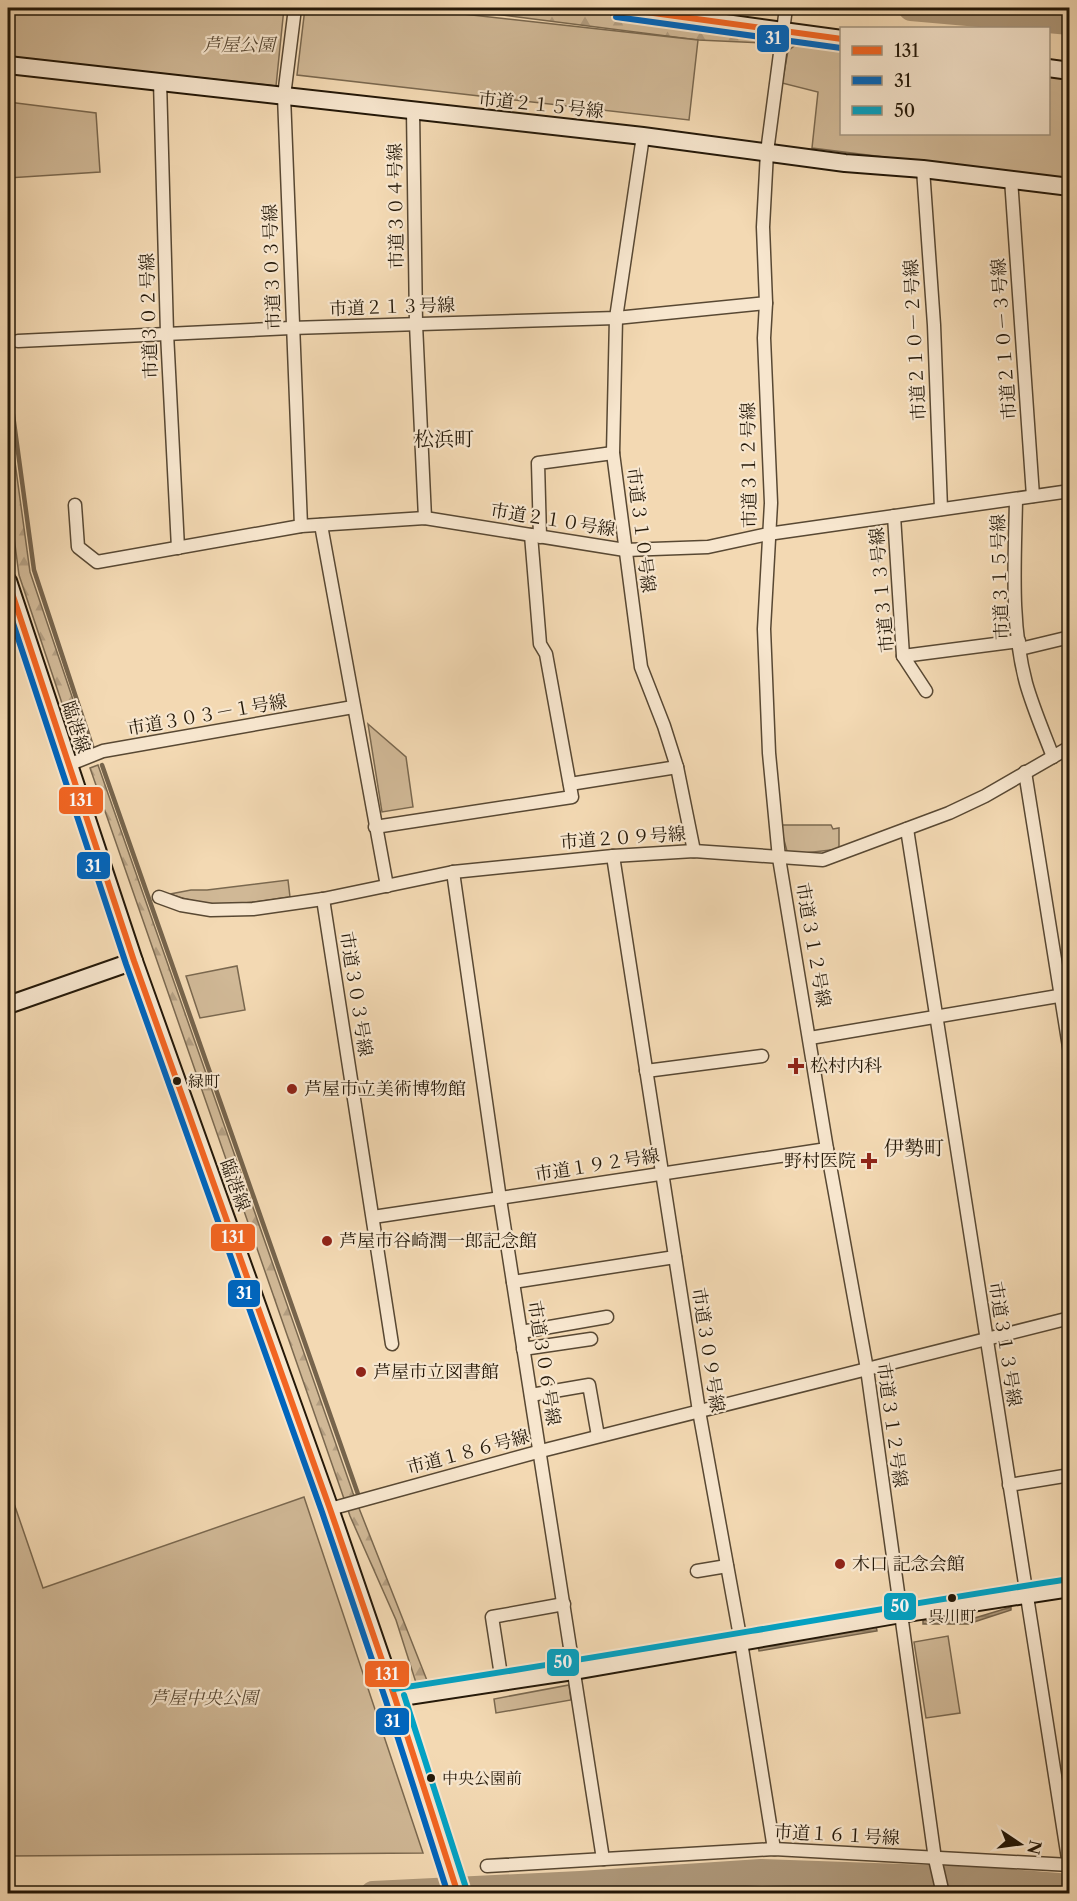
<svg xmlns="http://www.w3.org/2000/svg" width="1077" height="1901" font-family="'Libre Caslon Text','Noto Serif JP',serif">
<defs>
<pattern id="forest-firs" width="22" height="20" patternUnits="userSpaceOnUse" patternTransform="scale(1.5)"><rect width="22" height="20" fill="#d0b896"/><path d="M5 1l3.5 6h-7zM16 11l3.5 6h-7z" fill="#b29d80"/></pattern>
<pattern id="water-rules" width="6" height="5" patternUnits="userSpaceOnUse" patternTransform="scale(1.5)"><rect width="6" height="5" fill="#ad9779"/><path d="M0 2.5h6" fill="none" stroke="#8d7a61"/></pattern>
</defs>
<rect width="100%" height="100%" fill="#f3d9b3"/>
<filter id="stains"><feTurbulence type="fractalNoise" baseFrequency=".00333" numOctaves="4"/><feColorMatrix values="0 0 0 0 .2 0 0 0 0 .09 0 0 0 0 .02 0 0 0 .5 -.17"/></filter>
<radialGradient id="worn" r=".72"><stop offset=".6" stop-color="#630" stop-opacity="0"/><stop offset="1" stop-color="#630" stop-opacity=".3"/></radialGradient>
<!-- forest -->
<g fill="url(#forest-firs)" stroke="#7a684f" stroke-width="1.5">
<polygon points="448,8 569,8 767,34 764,43 698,40"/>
<polygon points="8,411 30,572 89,747 78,751 19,575 8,492"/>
<polygon points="98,765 353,1493 430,1688 418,1689 396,1620 350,1516 90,768"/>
</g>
<!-- green -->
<g fill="#d0b896" stroke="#7a684f" stroke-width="1.5">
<polygon points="8,8 284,8 276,86 8,57"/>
<polygon points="305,8 409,8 698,40 689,120 297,75"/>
<polygon points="798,43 841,48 842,134 1048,134 1049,76 1069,79 1069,180 812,148 818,92 782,83 788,51"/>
<polygon points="8,102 96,113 100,172 8,178"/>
<polygon points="368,724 406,757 413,807 382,812"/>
<polygon points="780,825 831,825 833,829 839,828 839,849 788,855"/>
<path d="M288,880l2,17c-46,6 -74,14 -120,-3l21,-4h16z"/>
<polygon points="237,966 245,1010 200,1018 186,976"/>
<polygon points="8,1486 43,1588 304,1497 423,1853 8,1856"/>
<polygon points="948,1636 960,1713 926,1718 914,1642"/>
<polygon points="569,1685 571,1700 496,1713 494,1699"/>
</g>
<!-- water -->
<g fill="url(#water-rules)" stroke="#76644c" stroke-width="1.5">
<polygon points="1011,1607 1011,1610 968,1624 923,1624 923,1620 968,1620"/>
<polygon points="876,1626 877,1631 759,1651 758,1646"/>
</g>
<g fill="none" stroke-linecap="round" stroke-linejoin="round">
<!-- stream -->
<g stroke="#76644c" stroke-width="4.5">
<polyline points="8,378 34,570 92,746"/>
<polyline points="102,765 358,1494"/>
</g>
<!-- river -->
<g stroke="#ad9779" stroke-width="26">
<polyline points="911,8 1070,22"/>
<polyline points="373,1894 580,1884 761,1872 986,1880 1070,1887"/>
</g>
<defs>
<g id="street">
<polyline points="295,8 284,96 301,526"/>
<polyline points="786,8 767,152 763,227 766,303 764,338 771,503 764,629 769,753 779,858 827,1149 867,1369 935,1859 943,1894"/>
<polyline points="160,81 167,333 178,548"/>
<polyline points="413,110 416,324 425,518"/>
<polyline points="643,136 616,318 613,453 641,667 664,726 677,767 694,851"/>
<polyline points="923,169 934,325 941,509"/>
<polyline points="1011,179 1033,496"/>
<polyline points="18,341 291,328 616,318 766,303"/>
<path d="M1016,499c-1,61 -6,124 10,184 7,25 18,50 27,74"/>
<polyline points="75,505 78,547 97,562 301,526 425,518 625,550 708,547 768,534 1070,491"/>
<polyline points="894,516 903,656 926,691"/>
<polyline points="321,525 387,886"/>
<polyline points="540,537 538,463 613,453"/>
<polyline points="1020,649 1070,637"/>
<polyline points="903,656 1019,641"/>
<polyline points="68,765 103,751 353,707"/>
<polyline points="1025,772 1070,1053"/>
<polyline points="570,784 677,767"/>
<polyline points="375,827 572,797 546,654 540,644 531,535"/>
<polyline points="907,829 1069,1865"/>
<polyline points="613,856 699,1411 741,1642 774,1849"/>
<polyline points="453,872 500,1199 603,1859"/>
<polyline points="159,897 181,905 211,910 253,909 323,899 453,872 613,856 694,851 823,860 949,813 985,796 1070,747"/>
<polyline points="323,899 392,1344"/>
<polyline points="810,1038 1070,994"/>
<polyline points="646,1071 762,1056"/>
<polyline points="373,1217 827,1149"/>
<polyline points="513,1282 675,1257"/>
<polyline points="521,1332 607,1317"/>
<polyline points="523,1349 591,1339"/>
<polyline points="531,1395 589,1385 598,1436"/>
<polyline points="1009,1485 1070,1475"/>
<polyline points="330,1509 541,1451 1070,1318"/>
<polyline points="697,1571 727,1566"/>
<polyline points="502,1682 492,1617 564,1604"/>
<polyline points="487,1866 774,1849 1070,1865"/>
</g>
<g id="secondary">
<polyline points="617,8 842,39"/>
<polyline points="8,65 643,136 845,163 923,169 1070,187"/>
<polyline points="1048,68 1070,71"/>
<polyline points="8,581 134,961 330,1509 395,1698 458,1894"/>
<polyline points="8,1005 134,961"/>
<polyline points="395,1698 573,1671 901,1614 1070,1588"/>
</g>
</defs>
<!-- street casing -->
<use href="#street" stroke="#584833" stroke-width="15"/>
<!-- secondary casing -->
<use href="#secondary" stroke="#241808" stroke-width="20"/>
<!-- street -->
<use href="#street" stroke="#f7e6ce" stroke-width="12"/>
<!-- secondary -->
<use href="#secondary" stroke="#f7e6ce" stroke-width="16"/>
<defs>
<g id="bus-1">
<polyline points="617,8 842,39"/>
<polyline points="8,581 134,961 330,1509 395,1698 458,1894"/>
</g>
<g id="bus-2">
<polyline points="616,17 841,48"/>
<polyline points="8,608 126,964 322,1512 386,1701 448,1894"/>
</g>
<g id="bus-3">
<path d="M394,1689c225,-34 449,-75 675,-110"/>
<polyline points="404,1695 467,1891"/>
</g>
</defs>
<!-- bus-1 casing -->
<use href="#bus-1" stroke="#f7e6ce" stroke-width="10"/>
<!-- bus-2 casing -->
<use href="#bus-2" stroke="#f7e6ce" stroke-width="10"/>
<!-- bus-3 casing -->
<use href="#bus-3" stroke="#f7e6ce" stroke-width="10"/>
<!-- bus-1 -->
<use href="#bus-1" stroke="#f26522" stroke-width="6"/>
<!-- bus-2 -->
<use href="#bus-2" stroke="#0065bd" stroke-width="6"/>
<!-- bus-3 -->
<use href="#bus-3" stroke="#02a2c4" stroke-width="6"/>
</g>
<!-- markers -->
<g fill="#8f2418" stroke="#f7e6ce" stroke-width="2">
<path d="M793 1057h6v6h6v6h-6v6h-6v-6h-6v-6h6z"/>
<circle cx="292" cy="1089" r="6"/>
<path d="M866 1152h6v6h6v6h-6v6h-6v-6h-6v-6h6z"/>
<circle cx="327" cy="1241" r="6"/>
<circle cx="361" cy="1372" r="6"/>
<circle cx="840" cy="1564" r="6"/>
</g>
<g fill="#241808" stroke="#f7e6ce" stroke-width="2">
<circle cx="177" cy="1081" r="5"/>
<circle cx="952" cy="1598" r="5"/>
<circle cx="431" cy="1778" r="5"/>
</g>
<g text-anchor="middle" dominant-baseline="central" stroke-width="4.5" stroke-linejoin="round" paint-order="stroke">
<!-- bus labels -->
<g font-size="16" fill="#241808" stroke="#f7e6ce" text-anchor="start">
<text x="188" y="1081">緑町</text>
<text x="952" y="1616" text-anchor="middle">呉川町</text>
<text x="442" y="1778">中央公園前</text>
</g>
<!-- park labels -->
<g font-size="18" font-style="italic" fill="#584833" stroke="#f7e6ce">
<text x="239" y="45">芦屋公園</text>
<text x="204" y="1698">芦屋中央公園</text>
</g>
<!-- street labels -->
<g font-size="18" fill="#241808" stroke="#f7e6ce">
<text transform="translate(541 105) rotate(6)">市道２１５号線</text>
<text transform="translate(396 206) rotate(-91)">市道３０４号線</text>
<text transform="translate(272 267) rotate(-92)">市道３０３号線</text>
<text transform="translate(392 307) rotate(-2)">市道２１３号線</text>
<text transform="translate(149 316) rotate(-92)">市道３０２号線</text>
<text transform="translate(1004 339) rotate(-94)">市道２１０－３号線</text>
<text transform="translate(915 340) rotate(-93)">市道２１０－２号線</text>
<text transform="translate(749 465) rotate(-91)">市道３１２号線</text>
<text transform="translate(553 520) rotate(9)">市道２１０号線</text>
<text transform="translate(641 530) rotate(83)">市道３１０号線</text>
<text transform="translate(1000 577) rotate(-92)">市道３１５号線</text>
<text transform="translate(882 590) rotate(-95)">市道３１３号線</text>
<text transform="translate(207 715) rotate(-10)">市道３０３－１号線</text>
<text transform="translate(76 727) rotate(72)">臨港線</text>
<text transform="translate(623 838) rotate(-4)">市道２０９号線</text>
<text transform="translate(813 945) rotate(80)">市道３１２号線</text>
<text transform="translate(356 994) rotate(81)">市道３０３号線</text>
<text transform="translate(597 1165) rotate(-9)">市道１９２号線</text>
<text transform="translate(235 1185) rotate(70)">臨港線</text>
<text transform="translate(1005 1344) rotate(81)">市道３１３号線</text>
<text transform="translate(708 1350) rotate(81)">市道３０９号線</text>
<text transform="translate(544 1363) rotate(81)">市道３０６号線</text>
<text transform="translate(892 1425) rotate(82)">市道３１２号線</text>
<text transform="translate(468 1452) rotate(-15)">市道１８６号線</text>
<text transform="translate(837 1835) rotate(3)">市道１６１号線</text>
</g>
<!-- poi labels -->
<g font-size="18" fill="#241808" stroke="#f7e6ce" text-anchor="start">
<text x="810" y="1066">松村内科</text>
<text x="304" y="1089">芦屋市立美術博物館</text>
<text x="856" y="1161" text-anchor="end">野村医院</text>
<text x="339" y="1241">芦屋市谷崎潤一郎記念館</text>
<text x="373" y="1372">芦屋市立図書館</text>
<text x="852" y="1564">木口 記念会館</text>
</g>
<!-- neighbourhood labels -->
<g font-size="20" fill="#241808" stroke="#f7e6ce">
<text x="444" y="439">松浜町</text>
<text x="914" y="1148">伊勢町</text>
</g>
</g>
<g stroke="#f7e6ce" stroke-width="2">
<rect x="756" y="24" width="34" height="29" rx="6" fill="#0065bd"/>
<rect x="58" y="786" width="46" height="29" rx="6" fill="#f26522"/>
<rect x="76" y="851" width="35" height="29" rx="6" fill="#0065bd"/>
<rect x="210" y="1223" width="46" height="29" rx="6" fill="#f26522"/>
<rect x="227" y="1279" width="34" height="29" rx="6" fill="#0065bd"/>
<rect x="883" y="1592" width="34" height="29" rx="6" fill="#02a2c4"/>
<rect x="546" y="1648" width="34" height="29" rx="6" fill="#02a2c4"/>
<rect x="364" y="1660" width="46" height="28" rx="6" fill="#f26522"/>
<rect x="375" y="1707" width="35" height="29" rx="6" fill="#0065bd"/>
</g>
<g font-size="16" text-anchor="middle" font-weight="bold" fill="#fff">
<text x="773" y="44">31</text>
<text x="81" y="806">131</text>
<text x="93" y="872">31</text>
<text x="233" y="1243">131</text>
<text x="244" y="1299">31</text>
<text x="900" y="1612">50</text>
<text x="563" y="1668">50</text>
<text x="387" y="1680">131</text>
<text x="392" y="1727">31</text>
</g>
<!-- margin -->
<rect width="1077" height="1901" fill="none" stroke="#f3d9b3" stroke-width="30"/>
<rect x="9" y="9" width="1059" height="1883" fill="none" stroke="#241808" stroke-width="3"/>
<rect x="15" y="15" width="1047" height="1871" fill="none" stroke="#241808" stroke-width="1.5"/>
<!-- legend -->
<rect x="840" y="27" width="210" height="108" fill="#f7e6ce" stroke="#a3947f" stroke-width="1.5"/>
<rect x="852" y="46" width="30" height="9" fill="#f26522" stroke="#a3947f" stroke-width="1.5"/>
<text x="894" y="57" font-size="18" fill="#241808">131</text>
<rect x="852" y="76" width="30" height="9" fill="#0065bd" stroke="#a3947f" stroke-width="1.5"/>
<text x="894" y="87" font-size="18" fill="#241808">31</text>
<rect x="852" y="106" width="30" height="9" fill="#02a2c4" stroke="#a3947f" stroke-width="1.5"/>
<text x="894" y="117" font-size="18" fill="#241808">50</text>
<!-- north arrow -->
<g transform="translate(1020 1844) rotate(103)" stroke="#f7e6ce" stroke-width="4.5" paint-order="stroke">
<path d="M0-4.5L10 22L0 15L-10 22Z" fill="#241808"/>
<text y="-9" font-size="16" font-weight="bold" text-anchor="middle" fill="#241808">N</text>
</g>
<rect width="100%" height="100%" filter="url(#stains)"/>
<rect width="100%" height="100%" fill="url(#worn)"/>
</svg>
